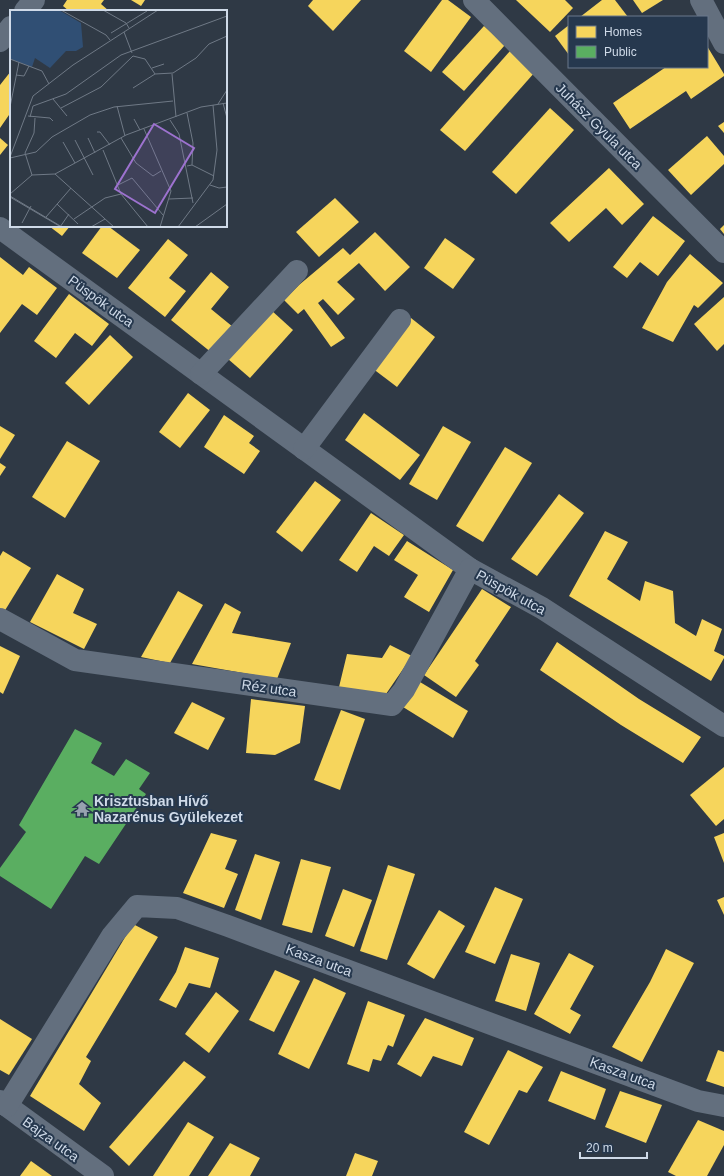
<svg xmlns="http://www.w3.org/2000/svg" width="724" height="1176" font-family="Helvetica,sans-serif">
<rect width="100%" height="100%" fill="#2f3945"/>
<!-- homes -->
<g fill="#f6d55c">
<polygon points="67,0 104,0 101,4 109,11 69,11 63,6"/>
<polygon points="131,0 145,0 141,6"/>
<polygon points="313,0 361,0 333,31 308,6"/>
<polygon points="442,0 448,0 471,17 431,72 404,51"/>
<polygon points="516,0 565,0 573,8 550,32"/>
<polygon points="602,0 615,0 628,17 580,17"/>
<polygon points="633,0 663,0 642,13"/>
<polygon points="569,25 569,55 555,36"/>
<polygon points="484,26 505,45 464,91 442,72"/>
<polygon points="707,46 724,74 724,76 691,99 686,91 630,129 613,103 666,67 707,67"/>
<polygon points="510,51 535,72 465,151 440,130"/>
<polygon points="11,71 11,116 9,115 0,128 0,85"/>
<polygon points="550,108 574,130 516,194 492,172"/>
<polygon points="724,122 724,133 718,126"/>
<polygon points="707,136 724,156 724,164 691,195 668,170"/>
<polygon points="0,138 8,145 0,155"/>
<polygon points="609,168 644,204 622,225 606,208 569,242 550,223"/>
<polygon points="335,198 359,222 319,257 296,232"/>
<polygon points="653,216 685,241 658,276 640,262 627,278 613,267"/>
<polygon points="724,225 724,234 720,229"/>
<polygon points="49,226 70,226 62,236"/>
<polygon points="102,226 108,226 140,250 117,278 82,253"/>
<polygon points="375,232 410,267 385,291 359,263 337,282 355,299 338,315 323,299 318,303 345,338 331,347 304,309 298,314 284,300 299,285 343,248 350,255"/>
<polygon points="445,238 475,259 453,289 424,268"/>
<polygon points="168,239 188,255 169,278 186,291 165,317 128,288"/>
<polygon points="690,254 723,283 698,308 694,305 673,342 642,328 667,282"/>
<polygon points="0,257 23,275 29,267 57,288 37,315 22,304 0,333"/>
<polygon points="211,272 229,287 211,309 233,327 212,353 171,320"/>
<polygon points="69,294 109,324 92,346 75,333 56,358 34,341"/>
<polygon points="724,297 724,344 717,351 694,324"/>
<polygon points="271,310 293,330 250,378 228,359"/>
<polygon points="411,318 435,337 397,387 372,368"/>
<polygon points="110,335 133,357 89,405 65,383"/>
<polygon points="188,393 210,410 180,448 159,432"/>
<polygon points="364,413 420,455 400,480 345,440"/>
<polygon points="224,415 254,436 249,443 260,451 244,474 204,447"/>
<polygon points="0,426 15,435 0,459"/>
<polygon points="443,426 471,442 437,500 409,484"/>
<polygon points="67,441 100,461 65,518 32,497"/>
<polygon points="505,447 532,463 483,542 456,526"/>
<polygon points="0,463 6,467 0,476"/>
<polygon points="315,481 341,500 302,552 276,532"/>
<polygon points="559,494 584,513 537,576 511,559"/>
<polygon points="371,513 404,535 389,556 374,546 357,572 339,560"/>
<polygon points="605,531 628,542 607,579 640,601 645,581 673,591 675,623 696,636 702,619 722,629 714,651 724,656 724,658 711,681 569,596"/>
<polygon points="407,541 453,570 429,612 404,597 418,575 394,560"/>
<polygon points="3,551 31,568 4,612 0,609 0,556"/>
<polygon points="57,574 84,589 73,613 97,624 84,649 30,622"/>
<polygon points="482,589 511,607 475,661 479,665 456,697 424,675"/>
<polygon points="178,591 203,605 170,663 141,657"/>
<polygon points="225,603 241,612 232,633 291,643 277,679 192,664"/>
<polygon points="557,642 639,699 701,737 683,763 621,725 540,670"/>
<polygon points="390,645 412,656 386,694 339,687 347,654 382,658"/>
<polygon points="0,646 20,656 3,694 0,692"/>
<polygon points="420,682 468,711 453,738 403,707"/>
<polygon points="251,699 305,706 300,743 275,755 246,753"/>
<polygon points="192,702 225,718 208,750 174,733"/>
<polygon points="341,710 365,719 340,790 314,780"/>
<polygon points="724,767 724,819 716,826 690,795"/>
<polygon points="211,833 237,840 225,869 238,874 224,908 183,893"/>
<polygon points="724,833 724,863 714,837"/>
<polygon points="255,854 280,862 261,920 235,910"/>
<polygon points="301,859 331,867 312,933 282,925"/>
<polygon points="388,865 415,874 387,960 360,951"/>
<polygon points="495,887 523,899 495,964 465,952"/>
<polygon points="343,889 372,900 354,947 325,936"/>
<polygon points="724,897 724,915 717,900"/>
<polygon points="439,910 465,926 434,979 407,964"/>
<polygon points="133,924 158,937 86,1057 91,1061 79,1084 101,1103 84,1131 30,1096"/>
<polygon points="185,947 219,958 210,988 189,983 176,1008 159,1000 176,972"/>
<polygon points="666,949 694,963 642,1062 612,1047 650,982"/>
<polygon points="569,953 594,966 570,1009 581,1015 570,1034 534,1014"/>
<polygon points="511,954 540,963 526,1011 495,1001"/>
<polygon points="275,970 300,981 274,1032 249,1020"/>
<polygon points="314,978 346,993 309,1069 278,1054"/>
<polygon points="216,992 239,1011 209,1053 185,1034"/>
<polygon points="368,1001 405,1015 393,1047 388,1045 381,1061 373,1059 369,1072 347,1064"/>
<polygon points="425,1018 474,1038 462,1066 433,1056 421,1077 397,1064"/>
<polygon points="0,1019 32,1039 9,1075 0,1070"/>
<polygon points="508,1050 543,1067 527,1093 519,1090 489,1145 464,1132"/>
<polygon points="718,1050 724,1052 724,1087 706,1081"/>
<polygon points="184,1061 206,1077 129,1166 109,1147"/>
<polygon points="561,1071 606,1089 595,1120 548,1101"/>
<polygon points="620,1091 662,1105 646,1143 605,1127"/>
<polygon points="698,1120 724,1131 724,1145 707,1176 676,1176 668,1172"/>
<polygon points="188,1122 214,1137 189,1176 153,1176"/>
<polygon points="230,1143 260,1158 250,1176 208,1176"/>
<polygon points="355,1153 378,1161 372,1176 346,1176"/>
<polygon points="31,1161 52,1176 20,1176"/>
</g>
<!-- public -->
<polygon fill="#5aae61" points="75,729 102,743 91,763 114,776 126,759 150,773 139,789 146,794 99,864 85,856 51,909 0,876 0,868 26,832 19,825"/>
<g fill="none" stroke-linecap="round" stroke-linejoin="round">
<!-- minor -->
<g stroke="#636f7e" stroke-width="22">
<polyline points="474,0 724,252"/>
<polyline points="701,0 724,43"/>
<polyline points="25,11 34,0"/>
<polyline points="0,41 11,27"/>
<polyline points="0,228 470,569 542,608 724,726"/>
<polyline points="201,374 297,271"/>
<polyline points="304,449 400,320"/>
<polyline points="0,619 75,660 392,705 404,690 470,569"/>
<polyline points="0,1101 103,1176"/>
<polyline points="7,1106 112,936 137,906 177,908 228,926 698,1101 724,1106"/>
</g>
</g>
<!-- icons -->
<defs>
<symbol id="temple-bare" viewBox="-9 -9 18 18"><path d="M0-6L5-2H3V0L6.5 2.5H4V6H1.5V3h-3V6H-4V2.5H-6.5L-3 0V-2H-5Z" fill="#97a2af" stroke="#26384e" stroke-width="2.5" paint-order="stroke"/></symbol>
</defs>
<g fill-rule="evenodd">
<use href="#temple-bare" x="71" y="798" width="22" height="22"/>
</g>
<g text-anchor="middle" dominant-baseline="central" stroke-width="4" stroke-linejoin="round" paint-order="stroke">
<!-- street labels -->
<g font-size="14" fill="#cfdae8" stroke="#26384e">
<text transform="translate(599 126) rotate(45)">Juhász Gyula utca</text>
<text transform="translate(101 301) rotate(36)">Püspök utca</text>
<text transform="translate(511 592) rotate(29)">Püspök utca</text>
<text transform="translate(269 688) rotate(8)">Réz utca</text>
<text transform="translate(319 960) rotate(20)">Kasza utca</text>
<text transform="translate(623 1073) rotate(20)">Kasza utca</text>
<text transform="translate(51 1139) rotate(36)">Bajza utca</text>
</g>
<!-- poi labels -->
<g font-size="14" font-weight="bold" fill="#cfdae8" stroke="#26384e" text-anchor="start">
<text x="94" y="801">Krisztusban Hívő<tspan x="94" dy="16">Nazarénus Gyülekezet</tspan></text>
</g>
</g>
<!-- overview -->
<g transform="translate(10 10)">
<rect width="217" height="217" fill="#2f3945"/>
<path d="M0,0h49l22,13 2,24 -7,4h-10l-16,17 -15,-10 -3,9 -22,-8z" fill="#304f74"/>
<path fill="none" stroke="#6f7986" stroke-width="1" d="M51,0l45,25 4,5M93,0l23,13 3,5M114,22l8,21M101,23l36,-22M0,49l32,12 7,13M142,58l12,-4M145,64l18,-1 23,-15 13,-14 18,-8M162,64l4,43M6,65l8,1 5,-10M123,78l22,-14 -10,-15 -12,-3M43,89l14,17M213,93l4,15M208,94l9,-14M107,96l8,30M0,97l9,-45M51,98l40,-21 32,-31M177,103l6,30 -1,22 -5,1M18,106l22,2 3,3M20,107l3,-11 33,-12 55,-39 106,-39M124,109l6,11M160,110l9,14 14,69M134,119l27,62 -11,36M87,122h3l10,13M78,128l7,15M111,128l15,25 17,13 8,-5M65,130l18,35M53,132l12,21M93,140l18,44 27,33M0,147l23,-61 40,-31 85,-55M0,148l26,-6 16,-15 38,-22 24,-8 59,-6M182,155l22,11M45,164l71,-39 75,-28 26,-4M45,164l59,53M22,165l-7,-22 9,-20 1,-15M108,175l14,-7 31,37M200,175l9,3 8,-1M0,184l22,-19 23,-1M0,186l52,31M0,187l51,30M159,189l24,-1M47,194l21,20M36,207l25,-29M64,209l31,-21 16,-4M12,213l9,-17M50,217l9,-13M81,217l14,-8M168,217l35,-47 4,-30 -4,-45M185,217l32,-23"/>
<path fill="#9d72cf" fill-opacity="0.15" stroke="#9d72cf" stroke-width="2" d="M144,114l40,24 -39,65 -40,-24z"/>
<rect width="217" height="217" fill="none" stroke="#cfdae8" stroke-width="2"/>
</g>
<!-- legend -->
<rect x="568" y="16" width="140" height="52" fill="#26384e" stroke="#6a798c"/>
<rect x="576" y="26" width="20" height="12" fill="#f6d55c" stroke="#6a798c"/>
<text x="604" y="36" font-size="12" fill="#cfdae8">Homes</text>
<rect x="576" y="46" width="20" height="12" fill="#5aae61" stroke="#6a798c"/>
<text x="604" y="56" font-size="12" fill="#cfdae8">Public</text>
<!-- scale -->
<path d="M580 1152v6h67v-6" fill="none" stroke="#cfdae8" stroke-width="2"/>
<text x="586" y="1152" font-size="12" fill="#cfdae8" stroke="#26384e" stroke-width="3" paint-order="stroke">20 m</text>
</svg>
